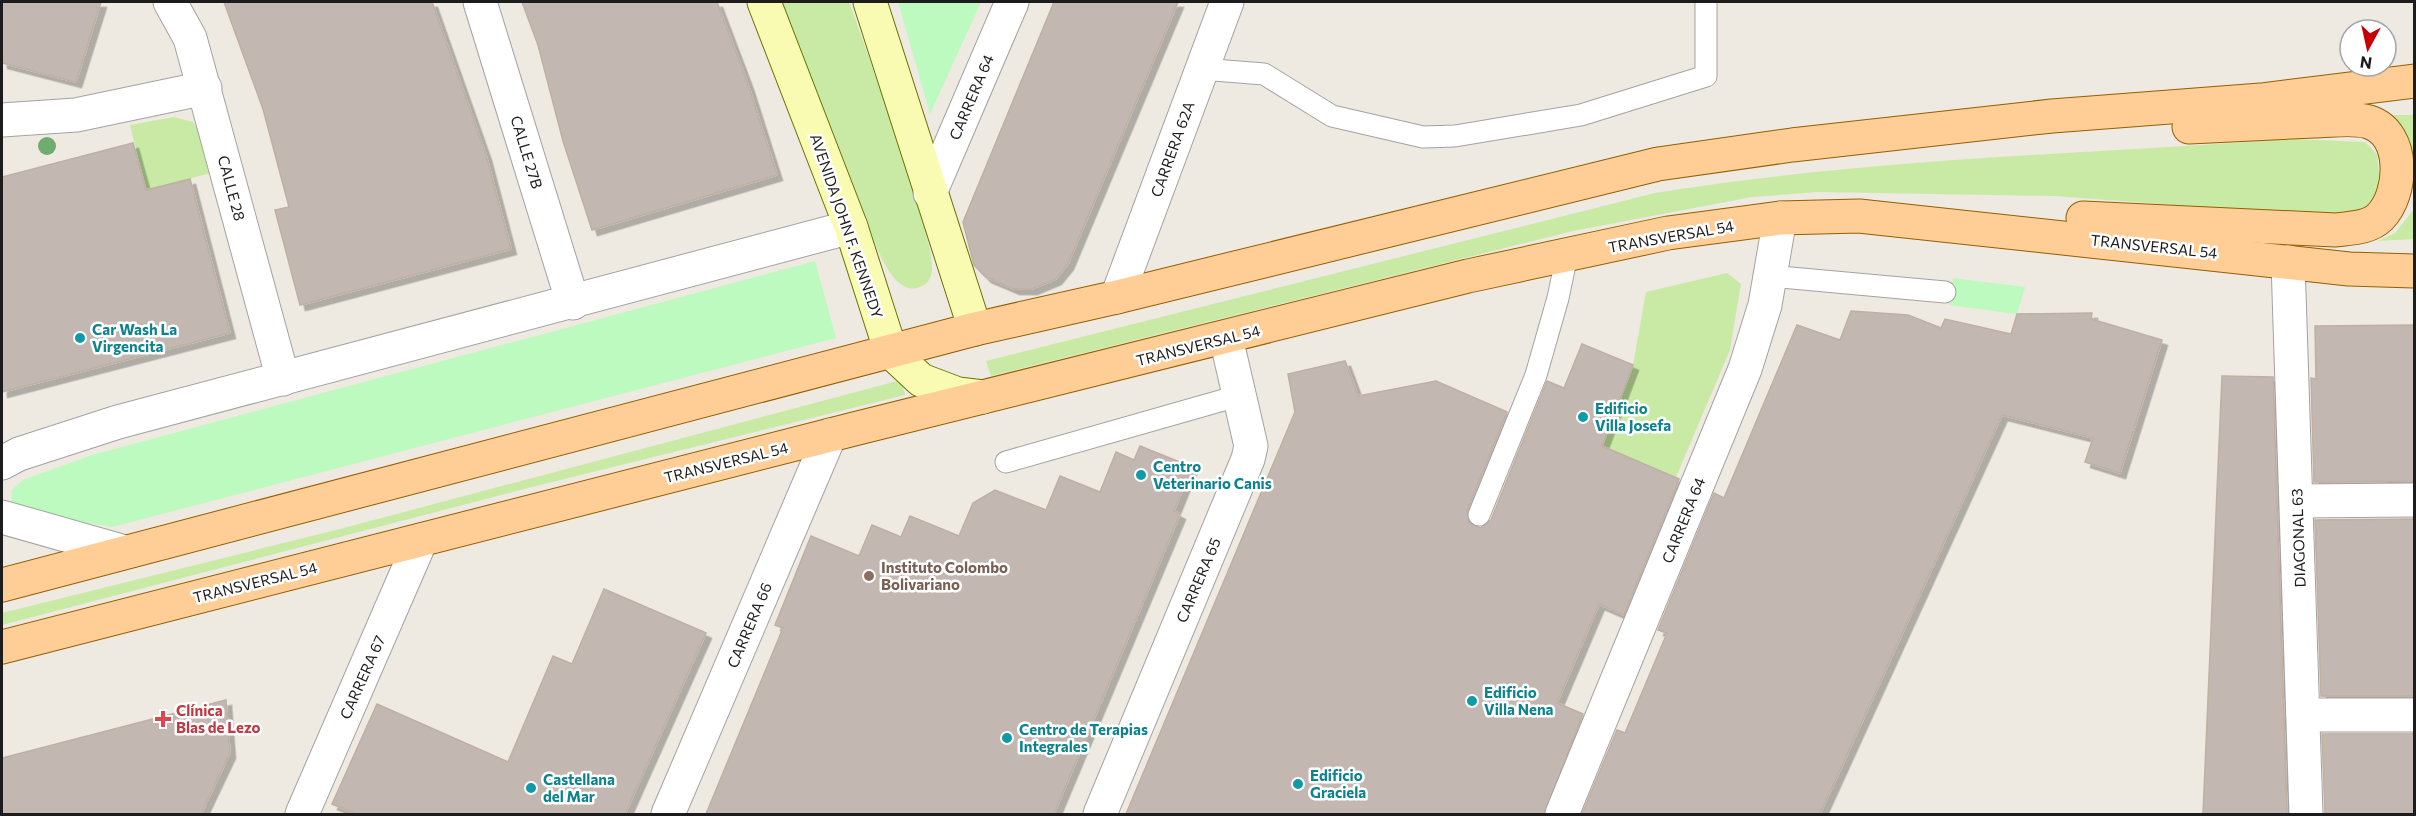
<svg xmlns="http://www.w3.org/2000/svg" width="2416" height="816" font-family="Commissioner,sans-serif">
<defs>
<filter id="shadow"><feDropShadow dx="5.5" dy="5.5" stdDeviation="0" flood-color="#0004"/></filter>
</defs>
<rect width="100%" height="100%" fill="#eee9e1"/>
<!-- grass -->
<g fill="#c9eaa5">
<path d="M780,2h69c23,64 47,129 66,195 6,20 17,52 17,72 0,6 -3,13 -8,16 -27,16 -43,-29 -51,-46z"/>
<polygon points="2373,115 2414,115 2414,159 2398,136"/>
<polygon points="174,117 193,122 200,133 211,173 146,190 130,125"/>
<path d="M2290,139l75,3 12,12 4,37 -12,18 -20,9 -295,-22 -236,-4 -66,5 -179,34 -582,145 -5,-15 669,-168c210,-34 424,-39 635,-54z"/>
<polygon points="2414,209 2414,239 2378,241 2395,233"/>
<polygon points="1727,273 1741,284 1730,350 1676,477 1602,446 1633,365 1646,292"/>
<polygon points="901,380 905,395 528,488 2,625 2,613 340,529"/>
</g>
<!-- park -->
<g fill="#bcfabf">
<polygon points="898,2 981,2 930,114"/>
<polygon points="815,261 836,338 112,527 11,509 12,490 23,480 92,455"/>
<polygon points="1953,278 2025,287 2017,314 1949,305"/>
</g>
<!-- building -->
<g fill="#c2b8b1" stroke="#c0afa3" stroke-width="1.5" filter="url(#shadow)">
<polygon points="2,2 101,2 76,82 2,63"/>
<polygon points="224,2 432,2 486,155 511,249 300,305 275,210 289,207 263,109"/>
<polygon points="522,2 717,2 748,84 777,175 592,230 563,141 538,45"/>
<polygon points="1054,2 1178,2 1068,264 1056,279 1032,289 1014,289 986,277 974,265 963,222"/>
<polygon points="133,143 146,190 190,179 230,333 2,392 2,177"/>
<polygon points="1851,311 1908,315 1941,328 1945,319 2011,334 2017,314 2092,313 2091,319 2162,340 2120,473 2085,462 2093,438 2002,415 1820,814 1582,814 1617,730 1625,733 1667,633 1658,630 1714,493 1724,498 1797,325 1840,340"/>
<polygon points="2415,325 2415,481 2314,482 2311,378 2316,379 2315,326"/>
<polygon points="1582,344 1633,365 1602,446 1679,479 1624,615 1599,604 1557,703 1583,714 1544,814 1126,814 1295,412 1288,374 1345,361 1358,396 1436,381 1507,412 1467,511 1469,522 1480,528 1491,520 1547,381 1564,388"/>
<polygon points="2222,376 2273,377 2287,814 2203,814"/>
<polygon points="1140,446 1192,467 1174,511 1180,514 1054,814 706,814 783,628 775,625 811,536 859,556 872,525 901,537 910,516 959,536 973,503 995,490 1046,510 1060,476 1100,492 1116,452 1134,460"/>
<polygon points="2415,519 2415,696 2321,696 2315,520"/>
<polygon points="604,589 706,633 625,814 356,814 332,804 377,704 508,762 553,656 572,664"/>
<polygon points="226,700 230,753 201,814 2,814 2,758"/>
<polygon points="2322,734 2415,734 2415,814 2325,814"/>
</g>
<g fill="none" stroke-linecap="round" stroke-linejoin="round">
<defs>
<g id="lane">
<polyline points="1201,69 1264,74 1332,116 1423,137 1455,136 1581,115 1706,76 1706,2"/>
<polyline points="1770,276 1945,292"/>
<polyline points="1006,462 1241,395"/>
<polyline points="1479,515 1536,375 1558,298 1567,255"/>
</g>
<g id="street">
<polyline points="170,2 190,38 283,379"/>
<polyline points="480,2 573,303"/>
<polyline points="2,120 76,115 205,88"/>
<polyline points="930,193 1012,2"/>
<polyline points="2288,262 2306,814"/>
<polyline points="1117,297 1227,2"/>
<polyline points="2,463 19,454 118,422 851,227"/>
<polyline points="2297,501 2414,500"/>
<polyline points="2,517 125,552"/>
<polyline points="2303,715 2414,715"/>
<polyline points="302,814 421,540"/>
<polyline points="668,814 830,435"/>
<polyline points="1100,814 1248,459 1251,446 1226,338"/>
<polyline points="1562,814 1745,369 1765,305 1780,218"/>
</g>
<g id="secondary">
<polyline points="764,2 851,227 891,352 921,380 958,394 983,397"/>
<polyline points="870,2 975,329"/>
</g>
<g id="primary">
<path d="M2083,218l253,12c15,-2 33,-2 44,-13 23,-23 26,-83 -11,-95 -16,-5 -39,-1 -55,-1 -42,2 -83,4 -125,6"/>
<polyline points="2,585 975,329 1117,297 1658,164 1792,145 2052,116 2261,100 2414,81"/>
<polyline points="2,647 854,429 1468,276 1668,233 1780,218 1859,216 2349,269 2414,271"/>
</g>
</defs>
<!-- lane casing -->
<use href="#lane" stroke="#a3a3a3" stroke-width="23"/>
<!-- street casing -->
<use href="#street" stroke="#a3a3a3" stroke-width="35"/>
<!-- secondary casing -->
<use href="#secondary" stroke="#6b7402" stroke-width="35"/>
<!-- primary casing -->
<use href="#primary" stroke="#945e00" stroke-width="35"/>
<!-- lane -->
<use href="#lane" stroke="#fff" stroke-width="21"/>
<!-- street -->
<use href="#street" stroke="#fff" stroke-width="33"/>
<!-- secondary -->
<use href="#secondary" stroke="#f9fbb2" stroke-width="33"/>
<!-- primary -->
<use href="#primary" stroke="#fece96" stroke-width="33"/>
</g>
<!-- trees -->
<circle fill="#70ac6e" cx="47" cy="146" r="9"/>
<!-- markers -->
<g fill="#0f9aa8" stroke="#fff" stroke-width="2">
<circle cx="80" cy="338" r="6"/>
<circle cx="1583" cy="417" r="6"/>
<circle cx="1141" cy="475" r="6"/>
<circle cx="1472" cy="701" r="6"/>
<circle cx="1007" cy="738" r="6"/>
<circle cx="1298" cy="784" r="6"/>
<circle cx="531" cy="788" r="6"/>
</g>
<circle fill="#8d6e63" stroke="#fff" stroke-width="2" cx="869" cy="576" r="6"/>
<path fill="#e0444e" stroke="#fff" stroke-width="2" d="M160 710h6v6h6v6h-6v6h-6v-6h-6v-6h6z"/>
<g text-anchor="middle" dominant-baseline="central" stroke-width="5" stroke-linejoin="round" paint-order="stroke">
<!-- street labels -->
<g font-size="15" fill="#1c1c1c" stroke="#fff">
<text transform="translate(971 97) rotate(-67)">CARRERA 64</text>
<text transform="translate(1172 149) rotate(-70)">CARRERA 62A</text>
<text transform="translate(527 152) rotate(73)">CALLE 27B</text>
<text transform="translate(232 188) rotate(75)">CALLE 28</text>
<text transform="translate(847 226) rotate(71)">AVENIDA JOHN F. KENNEDY</text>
<text transform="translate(1671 236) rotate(-10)">TRANSVERSAL 54</text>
<text transform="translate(2154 246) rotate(6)">TRANSVERSAL 54</text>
<text transform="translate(1198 345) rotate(-14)">TRANSVERSAL 54</text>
<text transform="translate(726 462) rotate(-14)">TRANSVERSAL 54</text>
<text transform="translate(1683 520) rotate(-68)">CARRERA 64</text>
<text transform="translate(2298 538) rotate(-92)">DIAGONAL 63</text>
<text transform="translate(1198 580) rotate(-67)">CARRERA 65</text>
<text transform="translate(255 582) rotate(-14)">TRANSVERSAL 54</text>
<text transform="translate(749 625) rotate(-67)">CARRERA 66</text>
<text transform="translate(362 677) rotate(-66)">CARRERA 67</text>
</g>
<!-- culture labels -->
<g font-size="15" font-weight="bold" fill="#0d838f" stroke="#fff" text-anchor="start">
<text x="92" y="329">Car Wash La<tspan x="92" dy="17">Virgencita</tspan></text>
<text x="1595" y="408">Edificio<tspan x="1595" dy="17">Villa Josefa</tspan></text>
<text x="1153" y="466">Centro<tspan x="1153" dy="17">Veterinario Canis</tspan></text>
<text x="1484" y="692">Edificio<tspan x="1484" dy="17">Villa Nena</tspan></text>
<text x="1019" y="729">Centro de Terapias<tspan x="1019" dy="17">Integrales</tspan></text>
<text x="1310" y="775">Edificio<tspan x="1310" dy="17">Graciela</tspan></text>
<text x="543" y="779">Castellana<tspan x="543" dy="17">del Mar</tspan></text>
</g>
<!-- education labels -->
<g font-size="15" font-weight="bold" fill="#785e54" stroke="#fff" text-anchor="start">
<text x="881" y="567">Instituto Colombo<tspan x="881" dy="17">Bolivariano</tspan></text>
</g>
<!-- health labels -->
<g font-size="15" font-weight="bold" fill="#be3a42" stroke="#fff" text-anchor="start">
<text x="176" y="710">Clínica<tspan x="176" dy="17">Blas de Lezo</tspan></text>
</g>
</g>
<!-- border -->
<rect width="2416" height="816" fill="none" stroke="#1c1c1c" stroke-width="6"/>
<!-- north arrow -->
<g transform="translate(2368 48) rotate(188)"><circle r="28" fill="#ffffff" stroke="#a4a4a4" stroke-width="1.5"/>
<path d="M0-4.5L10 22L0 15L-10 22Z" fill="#c80006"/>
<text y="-9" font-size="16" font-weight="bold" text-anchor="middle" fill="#1c1c1c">N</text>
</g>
</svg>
